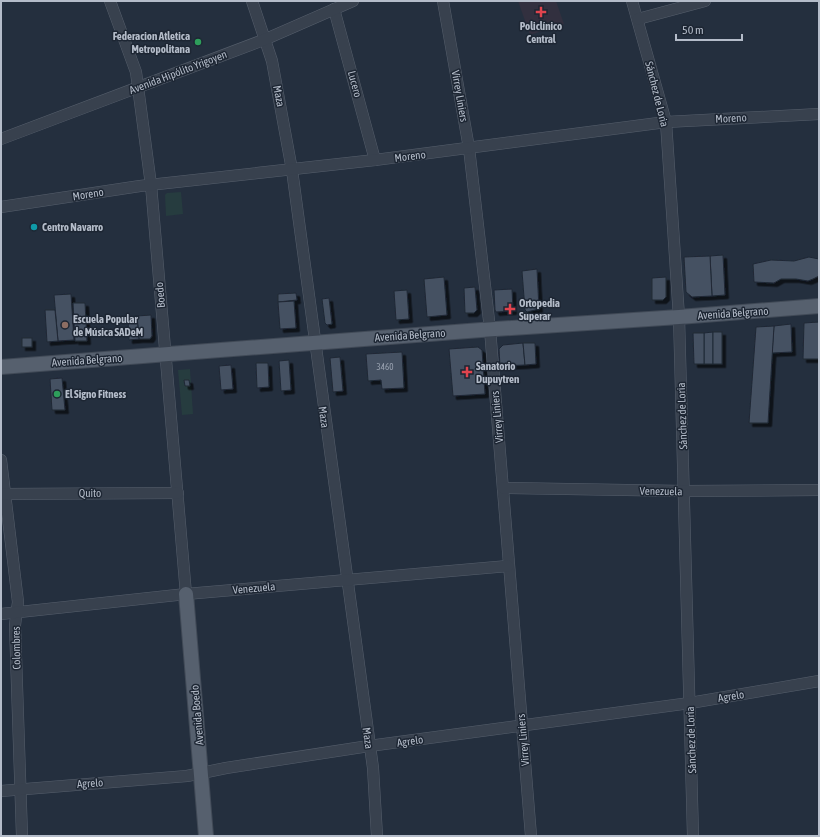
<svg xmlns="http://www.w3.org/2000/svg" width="820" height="837" font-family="'Asap Condensed',sans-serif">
<defs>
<filter id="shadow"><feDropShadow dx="3.5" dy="3.5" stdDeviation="0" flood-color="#0009"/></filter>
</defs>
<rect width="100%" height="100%" fill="#242f3e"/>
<!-- medical -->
<polygon fill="#32303f" points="518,1 556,1 564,24 530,35"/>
<!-- green -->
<g fill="#263c3f">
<polygon points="181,192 183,214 166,216 165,195 167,193"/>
<polygon points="190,369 193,414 182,415 178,370"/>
</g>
<!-- building -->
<g fill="#455162" stroke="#1f2835" filter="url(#shadow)">
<polygon points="723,255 725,295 712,296 710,256"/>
<polygon points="710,256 712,296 692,297 686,292 684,257"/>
<polygon points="809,257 819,259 819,276 813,279 808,281 796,279 781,279 774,283 754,282 753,264 771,260 794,261"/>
<polygon points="537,269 539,309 527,312 525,310 522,271"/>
<polygon points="444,277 447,315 427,317 424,279"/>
<polygon points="666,277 666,297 663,300 652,300 652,278"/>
<polygon points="475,287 477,310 474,313 465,313 464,288"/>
<polygon points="512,289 513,311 496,312 495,310 494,290"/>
<polygon points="407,290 409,319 396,320 394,291"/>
<polygon points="296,293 297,300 278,302 278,294"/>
<polygon points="71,294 74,340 58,341 54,295"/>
<polygon points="329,298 332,324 327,325 325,323 322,299"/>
<polygon points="294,301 296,328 280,329 278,302"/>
<polygon points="73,303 85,303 87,341 75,341"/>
<polygon points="45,310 55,310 58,341 47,342"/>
<polygon points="151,315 152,336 150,339 139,339 137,316"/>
<polygon points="137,316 139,339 129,340 128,317"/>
<polygon points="819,322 819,359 803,359 804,323"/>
<polygon points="791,324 792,352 772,353 774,326"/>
<polygon points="774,326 768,423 749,423 756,327"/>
<polygon points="713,332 713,364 704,364 704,333"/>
<rect x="713" y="332" width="9" height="32"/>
<polygon points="693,333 704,333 704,364 694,364"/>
<rect x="22" y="338" width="10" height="9"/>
<polygon points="523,343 525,365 500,366 499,349 503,345"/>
<polygon points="523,343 535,343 536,364 525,365"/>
<polygon points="478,347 482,350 485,394 453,396 449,349"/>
<polygon points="402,352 404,388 382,389 381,380 368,381 366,354"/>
<polygon points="340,357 343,391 333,392 330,358"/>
<polygon points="289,360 291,390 281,391 279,361"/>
<polygon points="256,363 268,363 269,387 257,388"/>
<polygon points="231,365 233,389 221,390 219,366"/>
<polygon points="62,378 65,410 52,410 50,379"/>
<polygon points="184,380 189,380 190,386 185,386"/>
</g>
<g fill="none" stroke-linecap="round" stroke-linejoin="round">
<defs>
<g id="minor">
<polyline points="110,1 136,72 151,185 186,594"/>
<polyline points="252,1 272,61 292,170 373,768 377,836"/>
<polyline points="443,1 469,148 490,329 531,836"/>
<polyline points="632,1 666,122 679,317 693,836"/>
<polyline points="334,9 375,160"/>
<polyline points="638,19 705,1"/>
<polyline points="1,139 266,39 353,1"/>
<polyline points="1,207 140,186 375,160 666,122 819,114"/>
<polyline points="1,460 18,602 15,625 22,836"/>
<polyline points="503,488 685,491 819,490"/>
<polyline points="1,494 178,493"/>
<polyline points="1,614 186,594 508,566"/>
<polyline points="1,791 187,776 226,768 369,746 690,703 819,681"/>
</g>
<g id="major">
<polyline points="1,367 481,330 679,317 819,306"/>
<polyline points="186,594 206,836"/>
</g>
</defs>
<!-- minor casing -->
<use href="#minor" stroke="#565f6c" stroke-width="12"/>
<!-- major casing -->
<use href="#major" stroke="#414a57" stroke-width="16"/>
<!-- minor -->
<use href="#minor" stroke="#38414e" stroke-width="11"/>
<!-- major -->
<use href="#major" stroke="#56606e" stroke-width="14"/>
</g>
<!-- markers -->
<g fill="#e0444e" stroke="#1d2633" stroke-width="1.5">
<path d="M539 6h4v4h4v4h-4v4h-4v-4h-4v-4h4z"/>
<path d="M508 303h4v4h4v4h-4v4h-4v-4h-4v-4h4z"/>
<path d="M465 366h4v4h4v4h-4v4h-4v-4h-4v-4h4z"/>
</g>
<g fill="#2e9e5b" stroke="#1d2633" stroke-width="1.5">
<circle cx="198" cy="42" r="4"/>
<circle cx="57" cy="394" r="4"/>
</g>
<circle fill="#0f9aa8" stroke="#1d2633" stroke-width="1.5" cx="34" cy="227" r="4"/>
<circle fill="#8d6e63" stroke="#1d2633" stroke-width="1.5" cx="65" cy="325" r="4"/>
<g text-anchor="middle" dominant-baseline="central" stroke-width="3" stroke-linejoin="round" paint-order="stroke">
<!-- number labels -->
<g font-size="9" fill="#98a1af">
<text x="385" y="367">3460</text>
</g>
<!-- poi labels -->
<g font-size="11" font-weight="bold" fill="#b4bcc9" stroke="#1d2633" text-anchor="start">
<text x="541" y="26" text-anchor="middle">Policlínico<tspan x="541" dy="13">Central</tspan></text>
<text x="190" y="36" text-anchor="end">Federacion Atletica<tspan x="190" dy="13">Metropolitana</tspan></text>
<text x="42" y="227">Centro Navarro</text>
<text x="519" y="303">Ortopedia<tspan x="519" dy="13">Superar</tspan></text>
<text x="73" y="319">Escuela Popular<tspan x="73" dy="13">de Música SADeM</tspan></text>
<text x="476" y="366">Sanatorio<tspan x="476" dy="13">Dupuytren</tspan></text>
<text x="65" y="394">El Signo Fitness</text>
</g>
<!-- street labels -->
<g font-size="11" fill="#b4bcc9" stroke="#1d2633">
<text transform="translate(178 72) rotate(-21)">Avenida Hipólito Yrigoyen</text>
<text transform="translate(355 84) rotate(75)">Lucero</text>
<text transform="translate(657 94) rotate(76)">Sánchez de Loria</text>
<text transform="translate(279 96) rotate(79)">Maza</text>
<text transform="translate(460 96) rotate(80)">Virrey Liniers</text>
<text transform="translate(731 118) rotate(-3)">Moreno</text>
<text transform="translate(410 156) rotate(-7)">Moreno</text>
<text transform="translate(88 194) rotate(-9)">Moreno</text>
<text transform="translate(160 295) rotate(-95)">Boedo</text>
<text transform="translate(733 313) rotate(-4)">Avenida Belgrano</text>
<text transform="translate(410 335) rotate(-4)">Avenida Belgrano</text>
<text transform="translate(87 360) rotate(-4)">Avenida Belgrano</text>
<text transform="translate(682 416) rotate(-92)">Sánchez de Loria</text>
<text transform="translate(324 417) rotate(82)">Maza</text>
<text transform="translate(497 417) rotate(-95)">Virrey Liniers</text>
<text transform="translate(661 491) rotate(1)">Venezuela</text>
<text x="90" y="493">Quito</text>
<text transform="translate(254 588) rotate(-5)">Venezuela</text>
<text transform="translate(16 648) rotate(-91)">Colombres</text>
<text transform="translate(731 696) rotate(-9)">Agrelo</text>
<text transform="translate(197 715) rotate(-95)">Avenida Boedo</text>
<text transform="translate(368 738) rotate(82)">Maza</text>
<text transform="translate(523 740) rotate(-95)">Virrey Liniers</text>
<text transform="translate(691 740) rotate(-92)">Sánchez de Loria</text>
<text transform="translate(410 741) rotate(-8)">Agrelo</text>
<text transform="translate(90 783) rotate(-4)">Agrelo</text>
</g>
</g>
<!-- border -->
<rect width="820" height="837" fill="none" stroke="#b4bcc9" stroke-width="4"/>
<!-- scale -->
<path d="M676 34v6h66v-6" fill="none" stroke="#b4bcc9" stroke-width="2"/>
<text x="682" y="34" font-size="12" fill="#b4bcc9" stroke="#1d2633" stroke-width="3" paint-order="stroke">50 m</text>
</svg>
